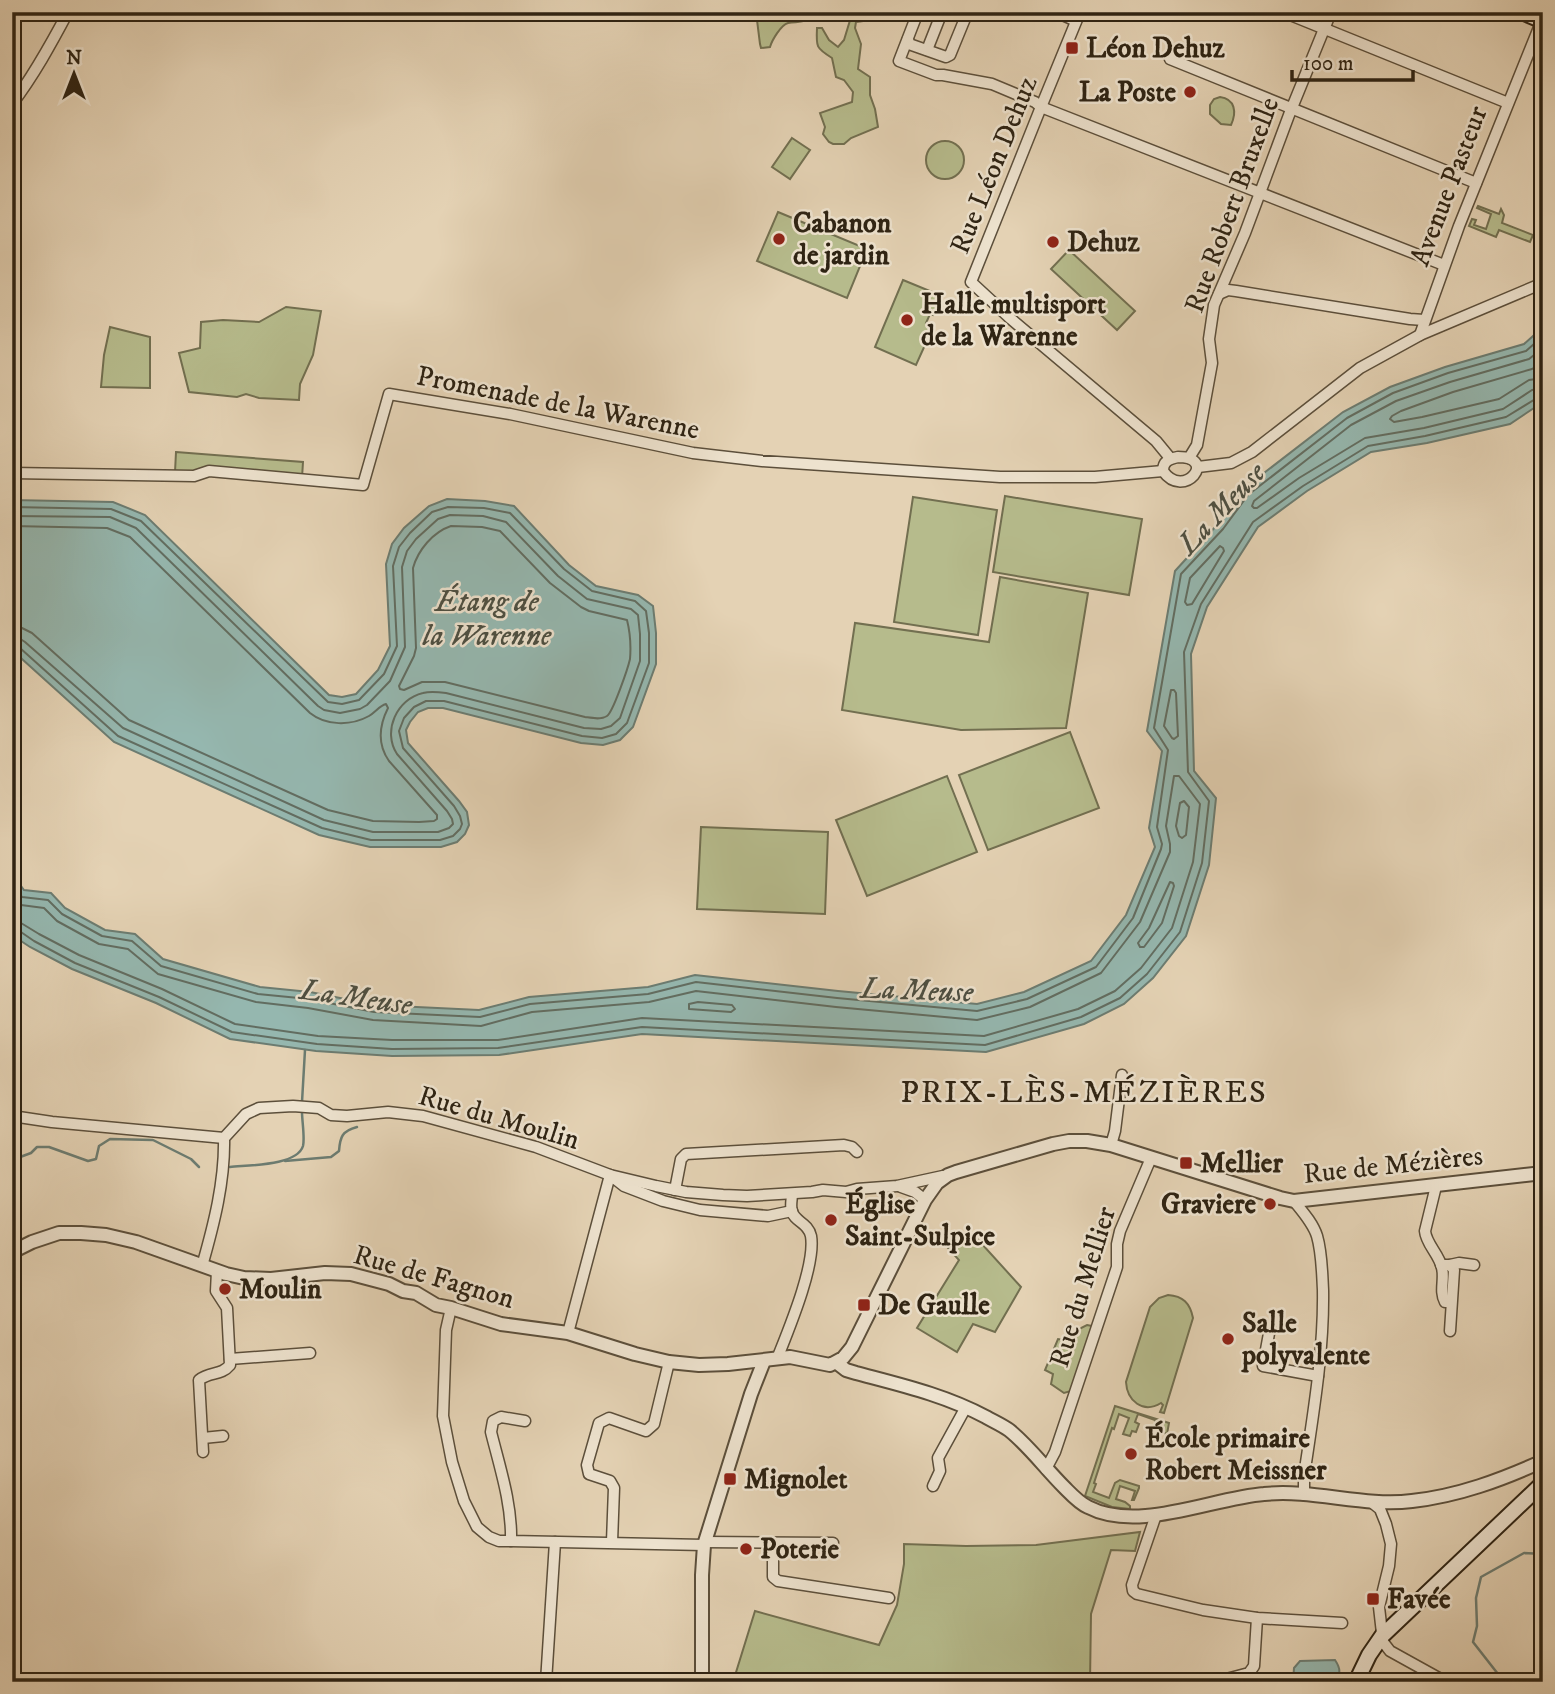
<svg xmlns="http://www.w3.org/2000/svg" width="1555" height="1694" font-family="'IM FELL DW Pica',serif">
<rect width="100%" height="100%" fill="#e4d2b4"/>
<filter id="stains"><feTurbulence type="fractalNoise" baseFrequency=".00286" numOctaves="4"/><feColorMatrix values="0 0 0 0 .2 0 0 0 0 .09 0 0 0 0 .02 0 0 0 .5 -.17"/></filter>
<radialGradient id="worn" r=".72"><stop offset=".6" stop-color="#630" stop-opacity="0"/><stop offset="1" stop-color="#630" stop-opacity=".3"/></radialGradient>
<!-- green -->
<g fill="#b6bb8c" stroke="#726f50" stroke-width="2">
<path d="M756,12h48l3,7c-7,5 -11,2 -19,4 -7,2 -16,17 -18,24l-9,1 -1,-4z"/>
<path d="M845,12h32c-6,8 -11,9 -21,10l-1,6 6,16 -3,25 12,8v18l5,14 3,18 -27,11 -7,6h-11l-4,-2 -6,-8 2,-7 -5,-14 32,-11 1,-10 -9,-12 -8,-3 -4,-19c-16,-10 -16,-11 -15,-30h5l7,12 9,7 6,-7 7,-23z"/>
<path d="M1220,97c15,2 17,15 11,28l-10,-1 -11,-10v-9l4,-6z"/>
<polygon points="792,138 810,150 790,179 772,167"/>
<circle cx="945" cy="160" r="19"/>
<polygon points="1478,206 1499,214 1501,209 1504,215 1502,223 1533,235 1530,242 1499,230 1496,237 1469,226 1472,219 1476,220 1474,225 1486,229 1491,214 1477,208"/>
<polygon points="778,212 867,249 847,298 757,261"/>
<polygon points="1069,250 1135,311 1117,330 1051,269"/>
<polygon points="903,280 942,296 933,315 930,314 926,323 932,326 928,335 925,335 922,343 925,345 916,365 875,347"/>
<polygon points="286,307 321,311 313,355 300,384 299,400 259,398 246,394 237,397 189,392 179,353 200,348 201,322 223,320 259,322"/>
<polygon points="110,327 150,337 150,388 101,387 104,355"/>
<polygon points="176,452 303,462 302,478 175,472"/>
<polygon points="1005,496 1142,519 1129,595 993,572"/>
<polygon points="913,497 997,510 978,635 894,622"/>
<polygon points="1000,577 1088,593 1066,728 961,730 842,710 855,623 989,642"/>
<polygon points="1070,732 1099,808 988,850 959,775"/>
<polygon points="947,776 977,852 867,896 836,820"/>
<polygon points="701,827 828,832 825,914 697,909"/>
<polygon points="971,1232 1021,1287 995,1332 973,1324 957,1352 917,1328 959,1260 948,1248"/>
<path d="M1168,1295c15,1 22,8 25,23l-29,95 -4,-1 3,-7 -2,-2c-18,11 -34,-2 -35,-21l24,-75 9,-9z"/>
<polygon points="1087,1325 1092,1326 1071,1391 1064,1393 1051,1384 1053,1374 1045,1370 1058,1339 1064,1340 1071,1333"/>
<polygon points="1115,1406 1169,1423 1167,1434 1157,1430 1155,1420 1138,1414 1135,1422 1139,1424 1136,1432 1132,1431 1130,1436 1123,1434 1129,1418 1119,1414 1114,1429 1112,1428 1094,1483 1096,1484 1093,1492 1109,1498 1115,1483 1120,1480 1139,1486 1139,1488 1134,1500 1132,1500 1135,1491 1120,1486 1116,1499 1125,1502 1130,1506 1130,1509 1112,1507 1085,1496"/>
<polygon points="1140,1532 1135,1551 1111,1550 1091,1614 1090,1682 733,1682 755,1611 879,1645 897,1605 904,1564 904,1544 966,1546 1036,1545"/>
</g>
<!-- water -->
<g fill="#95b7af" stroke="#6c7c71" stroke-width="2">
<polygon points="1543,327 1543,402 1510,424 1427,443 1371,452 1307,491 1258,527 1207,607 1191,654 1194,771 1216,798 1209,865 1186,936 1153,978 1124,1004 1084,1024 986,1052 642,1034 499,1055 392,1056 316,1051 230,1039 156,1003 72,969 30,947 12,935 12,874 24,890 51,893 65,908 105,930 135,934 163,959 260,987 310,992 375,1005 479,1010 529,997 648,987 695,975 838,991 977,1004 1024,992 1091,961 1126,915 1155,847 1149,828 1162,751 1147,731 1175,571 1217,525 1242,490 1343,412 1390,387 1445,367 1524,344"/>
<polygon points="447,499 485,501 514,506 569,565 596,586 638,595 653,606 656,633 656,664 633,727 620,740 603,745 581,743 443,708 428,708 418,712 410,722 406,730 408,743 459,801 467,812 469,825 465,834 457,842 441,847 370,847 319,835 114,742 12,650 12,500 113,502 145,515 329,695 342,697 356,694 378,670 390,646 386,564 392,544 404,528 429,506"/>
<path d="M1335,1660c6,9 6,14 -1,21l-41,1 1,-14 6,-7z"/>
</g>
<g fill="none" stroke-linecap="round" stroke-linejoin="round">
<!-- shore -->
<g stroke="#626d61" stroke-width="2">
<polyline points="1543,348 1529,359 1450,382 1396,401 1351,425 1254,501 1252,506 1254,508 1257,508 1299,478 1365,438 1424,428 1503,409 1532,390 1543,388"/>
<polyline points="1543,362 1532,369 1453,392 1401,411 1392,416 1390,419 1394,422 1422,417 1499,399 1529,380 1543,378"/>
<polyline points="12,507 111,509 141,521 328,702 342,704 359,700 384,674 397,646 393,566 399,547 410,533 432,512 448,507 484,508 510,513 564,569 592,591 635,601 646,611 649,633 649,663 627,723 616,734 602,738 582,736 444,701 426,701 414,707 404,718 399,731 403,748 454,806 460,816 462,824 460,829 453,836 440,840 371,840 322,828 118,736 20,648 12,647"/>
<path d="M12,516l98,1 26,11 182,178 6,4 16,3 20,-4 7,-4 23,-24 15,-34 -3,-80 5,-16 9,-12 22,-20 12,-4 33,1 23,6 52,54 29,23 44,10 7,6 2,19v27l-20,57 -9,8 -10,3 -17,-1 -138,-35c-7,-1 -16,-2 -23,0 -26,6 -41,38 -26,61l50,57 5,8 1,5 -4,4 -11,4h-65l-49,-12 -201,-92 -98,-86 -6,-4h-7"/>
<path d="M12,526l95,2 23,9 180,176c16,13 41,13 59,3 7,-4 10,-10 17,-12l2,4c-9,18 -11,36 1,53l48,54v4l-3,2 -15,1 -46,-1 -45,-11 -199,-90 -97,-87 -10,-5 -10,-1"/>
<path d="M451,526l31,1 18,4 50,52 31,24 8,4 38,9c3,12 4,27 3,39 -2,9 -17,53 -23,57 -6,4 -15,2 -22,1l-140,-35h-23l-18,8 -4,-1 -1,-3 15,-30 2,-8 -3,-80c5,-18 20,-36 38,-42z"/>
<polygon points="1220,546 1223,548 1224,551 1192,604 1187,605 1185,602 1190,578"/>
<polygon points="1171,690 1174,690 1176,693 1178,736 1174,739 1172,738 1164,726"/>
<polygon points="1184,801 1189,807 1186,835 1182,838 1179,836 1176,826 1180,803"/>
<polygon points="1170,882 1173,883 1174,886 1162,923 1144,947 1140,947 1138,943 1149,928"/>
<polyline points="12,886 22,897 48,900 62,914 102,936 132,941 161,966 258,994 309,999 374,1012 480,1017 530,1004 648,994 696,982 837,998 977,1011 1027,999 1096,967 1133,918 1161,849 1162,844 1157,827 1168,750 1154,728 1181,574 1223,529 1248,495 1347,418 1393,393 1448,373 1526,351 1543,336"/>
<polyline points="12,900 21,905 44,908 57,921 99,944 128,949 158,974 256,1002 308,1008 373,1020 481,1026 532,1012 649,1002 696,991 836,1007 977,1020 1030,1007 1101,973 1140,922 1170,852 1170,844 1166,826 1174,776 1179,776 1200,804 1193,862 1172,928 1141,968 1115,991 1078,1009 984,1036 642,1018 498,1040 392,1040 318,1036 235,1024 162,989 79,955 39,934 21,923 12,921"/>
<polyline points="12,930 18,930 34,941 75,963 159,997 232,1032 317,1044 392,1049 498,1048 642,1027 985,1045 1081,1017 1120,998 1147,974 1180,932 1202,863 1209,801 1188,772 1184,652 1201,604 1253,522 1303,486 1368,446 1425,436 1506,417 1537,398 1543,397"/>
<polygon points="698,1002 732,1005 735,1009 731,1012 689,1009 689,1004"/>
</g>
<!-- stream -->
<g stroke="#6c7c71" stroke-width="2.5">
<polyline points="302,1102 305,1050"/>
<polyline points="12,1160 31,1153 37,1147 49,1147 88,1161 96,1159 99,1146 110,1139 153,1140 191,1159 199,1167"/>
<path d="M285,1161l46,-4 8,-6c1,-14 3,-20 18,-24"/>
<path d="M230,1167c17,-2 67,-1 73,-21 2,-8 -1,-25 -1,-34"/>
<polyline points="1496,1682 1498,1674 1473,1642 1477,1626 1476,1598 1481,1577 1524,1553 1543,1554"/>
</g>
<defs>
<g id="minor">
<polyline points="918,12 899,61 936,75 943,75 992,84 1035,102 1041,107 1444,265"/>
<polyline points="1056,12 1076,21"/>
<polyline points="1080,12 1041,107 971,282 1011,319 1156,441 1170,458"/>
<polyline points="1283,12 1508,103"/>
<polyline points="908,39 909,44 946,57 950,55 966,16 956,12"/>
<polyline points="927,50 942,12"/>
<polyline points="1170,59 1476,183"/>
<path d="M12,104c22,-29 39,-60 56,-92"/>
<polyline points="1219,294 1228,290 1236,291 1410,319 1424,320"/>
<polyline points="1420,335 1459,226 1542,20"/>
<path d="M1178,457c41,0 6,44 -15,14 0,-10 6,-12 15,-14z"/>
<polyline points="1189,458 1197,445 1212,363 1209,339 1214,305 1245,233 1289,115 1331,12"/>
<polyline points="1198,467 1231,463 1252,452 1360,368 1420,335 1543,283"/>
<polyline points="12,473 194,476 209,471 363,485 389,394 510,414 693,453 762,461 1000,477 1095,477 1163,471"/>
<polyline points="12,1116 52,1122 224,1138"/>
<polyline points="1111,1145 1115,1131 1122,1075"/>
<path d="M1436,1186l-11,45c1,13 14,23 17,37 3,11 -3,23 3,34h6"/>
<polyline points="901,1187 915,1192 925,1200"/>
<polyline points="675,1190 681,1159 686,1154 844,1145 852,1147 857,1152"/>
<path d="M1294,1201c8,10 19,22 23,35 5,17 5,36 6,54 1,62 -10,125 -19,186v19"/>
<polyline points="1441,1265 1450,1265 1454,1270 1450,1331"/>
<polyline points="1450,1265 1459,1263 1474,1265"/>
<path d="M202,1266c12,-42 23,-85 22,-128l22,-24 13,-6 34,-2 26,2 12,7 16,1 41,-4 35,4 113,31 74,28 46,11 30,6 37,3 24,1 65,-4 11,-2 23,2 11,-3 40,-3 46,-10"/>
<polyline points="451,1308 446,1330 443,1416 452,1462 464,1501 477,1527 489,1537 499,1541 511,1541"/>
<polyline points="1270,1328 1263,1366 1318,1376"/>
<polyline points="568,1333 610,1175 624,1186 663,1201 700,1210 768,1216 792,1211"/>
<polyline points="230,1359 310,1353"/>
<path d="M777,1359c11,-28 39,-94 34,-123 -3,-14 -17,-14 -19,-25 -2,-5 0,-12 0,-17"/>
<path d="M525,1421l-24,-4 -8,4 -2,11c9,36 21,72 20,109l193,4"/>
<polyline points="203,1438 223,1436"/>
<path d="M203,1452l-4,-72c11,-9 22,-4 31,-15l-3,-57 -11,-17 1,-20"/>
<polyline points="1046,1469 1055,1452 1117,1267 1117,1244 1120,1231 1151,1158"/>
<polyline points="933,1486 940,1471 938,1458 966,1407"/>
<polyline points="1370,1501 1380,1509 1386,1524 1391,1544 1389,1566 1379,1607 1383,1642 1390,1651 1446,1682"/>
<polyline points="1156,1515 1132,1585 1133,1591 1137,1594 1203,1610 1257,1618 1342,1623"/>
<polyline points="612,1542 614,1488 610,1481 589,1474 587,1465 599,1423 609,1418 646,1431 654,1424 669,1362"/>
<polyline points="705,1542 833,1543"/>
<polyline points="773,1543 773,1577 778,1581 889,1598"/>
<polyline points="1138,1680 1148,1682"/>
<polyline points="546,1682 555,1542"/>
<polyline points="1215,1682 1249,1673 1254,1666 1257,1618"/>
</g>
<g id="tertiary">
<polyline points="12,1252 32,1242 59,1233 81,1233 106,1235 136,1242 226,1274 244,1278 271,1279 325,1273 351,1274 389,1284 403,1291 416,1293 436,1305 451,1308 501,1324 568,1333 635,1354 669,1362 699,1365 728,1364 790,1357 830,1365 843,1358 852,1347 925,1200 937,1183 948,1175 956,1172 1053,1144 1069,1141 1087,1141 1111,1145 1280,1198 1294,1201 1543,1173"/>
<path d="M837,1363l9,7 10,3c45,12 89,22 130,44 7,4 16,8 23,13 20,16 36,38 55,57 7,7 15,16 24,20 50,26 124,-9 176,-13 50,-5 99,13 148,7 46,-5 89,-21 131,-40"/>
<polyline points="702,1682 702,1575 704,1545 751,1394 764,1361"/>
</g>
<g id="secondary">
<polyline points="1522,12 1543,21"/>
<polyline points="1356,1682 1369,1655 1382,1636 1543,1483"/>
</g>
</defs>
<!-- minor casing -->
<use href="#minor" stroke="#5c4f3b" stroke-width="13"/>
<!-- tertiary casing -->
<use href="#tertiary" stroke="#5c4f3b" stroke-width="16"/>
<!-- secondary casing -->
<use href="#secondary" stroke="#2e2313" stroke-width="18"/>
<!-- minor -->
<use href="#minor" stroke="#ede2ce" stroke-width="10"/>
<!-- tertiary -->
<use href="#tertiary" stroke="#ede2ce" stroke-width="12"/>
<!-- secondary -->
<use href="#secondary" stroke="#ede2ce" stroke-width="14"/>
</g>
<!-- markers -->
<g fill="#8f2418" stroke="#ede2ce" stroke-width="2.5">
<rect x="1065" y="41" width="14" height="14" rx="3.5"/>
<circle cx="1190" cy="92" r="7"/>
<circle cx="779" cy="239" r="7"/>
<circle cx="1053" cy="242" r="7"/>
<circle cx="907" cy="320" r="7"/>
<rect x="1179" y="1156" width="14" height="14" rx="3.5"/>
<circle cx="1270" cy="1204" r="7"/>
<circle cx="831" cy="1220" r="7"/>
<circle cx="225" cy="1289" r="7"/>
<rect x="857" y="1298" width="14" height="14" rx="3.5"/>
<circle cx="1228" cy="1339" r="7"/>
<circle cx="1131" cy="1454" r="7"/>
<rect x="723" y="1472" width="14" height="14" rx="3.5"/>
<circle cx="746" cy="1549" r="7"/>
<rect x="1366" y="1592" width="14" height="14" rx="3.5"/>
</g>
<g text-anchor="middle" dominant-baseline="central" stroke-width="5" stroke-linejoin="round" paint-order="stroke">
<!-- poi labels -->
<g font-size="28" font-weight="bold" fill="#2e2313" stroke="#ede2ce" text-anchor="start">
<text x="1086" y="48">Léon Dehuz</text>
<text x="1176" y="92" text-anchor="end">La Poste</text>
<text x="793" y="223">Cabanon<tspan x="793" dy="32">de jardin</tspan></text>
<text x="1067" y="242">Dehuz</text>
<text x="921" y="304">Halle multisport<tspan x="921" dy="32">de la Warenne</tspan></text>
<text x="1200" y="1163">Mellier</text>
<text x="845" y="1204">Église<tspan x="845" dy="32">Saint-Sulpice</tspan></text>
<text x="1256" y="1204" text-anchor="end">Graviere</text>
<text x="239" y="1289">Moulin</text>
<text x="878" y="1305">De Gaulle</text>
<text x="1242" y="1323">Salle<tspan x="1242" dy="32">polyvalente</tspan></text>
<text x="1145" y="1438">École primaire<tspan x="1145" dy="32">Robert Meissner</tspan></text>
<text x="744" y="1479">Mignolet</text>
<text x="760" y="1549">Poterie</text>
<text x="1387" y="1599">Favée</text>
</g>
<!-- street labels -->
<g font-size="28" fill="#2e2313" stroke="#ede2ce">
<text transform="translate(994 165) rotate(-68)">Rue Léon Dehuz</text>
<text transform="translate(1449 186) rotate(-69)">Avenue Pasteur</text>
<text transform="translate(1232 205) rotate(-70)">Rue Robert Bruxelle</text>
<text transform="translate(558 403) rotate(11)">Promenade de la Warenne</text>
<text transform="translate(499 1118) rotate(16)">Rue du Moulin</text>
<text transform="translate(1393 1165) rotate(-6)">Rue de Mézières</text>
<text transform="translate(434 1277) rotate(16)">Rue de Fagnon</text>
<text transform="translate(1083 1287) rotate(-73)">Rue du Mellier</text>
</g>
<!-- water labels -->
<g font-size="30" font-style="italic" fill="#4d4f42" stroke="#ede2ce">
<text transform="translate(1222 509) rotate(-47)">La Meuse</text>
<text x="487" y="602">Étang de<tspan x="487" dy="34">la Warenne</tspan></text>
<text transform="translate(917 991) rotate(2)">La Meuse</text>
<text transform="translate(356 998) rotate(8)">La Meuse</text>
</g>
<!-- quarter labels -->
<g font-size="32" letter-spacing="2" fill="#2e2313" stroke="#ede2ce">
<text x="1084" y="1093">PRIX-LÈS-MÉZIÈRES</text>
</g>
</g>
<!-- margin -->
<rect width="1555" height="1694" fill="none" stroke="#e4d2b4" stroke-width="42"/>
<rect x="14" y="14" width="1527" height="1666" fill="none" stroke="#2e2313" stroke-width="3.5"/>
<rect x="21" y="21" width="1513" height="1652" fill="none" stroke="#2e2313" stroke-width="2"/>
<!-- north arrow -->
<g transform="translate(74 74)" stroke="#ede2ce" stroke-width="5" paint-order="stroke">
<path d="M0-5L12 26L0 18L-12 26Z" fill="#2e2313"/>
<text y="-10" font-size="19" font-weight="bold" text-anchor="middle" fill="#2e2313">N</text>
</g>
<!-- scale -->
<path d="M1292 70v10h121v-10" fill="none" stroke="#2e2313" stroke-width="3.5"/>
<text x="1303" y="70" font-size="21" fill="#2e2313" stroke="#ede2ce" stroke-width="5" paint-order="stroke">100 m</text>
<rect width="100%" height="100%" filter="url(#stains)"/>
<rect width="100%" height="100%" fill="url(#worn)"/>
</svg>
